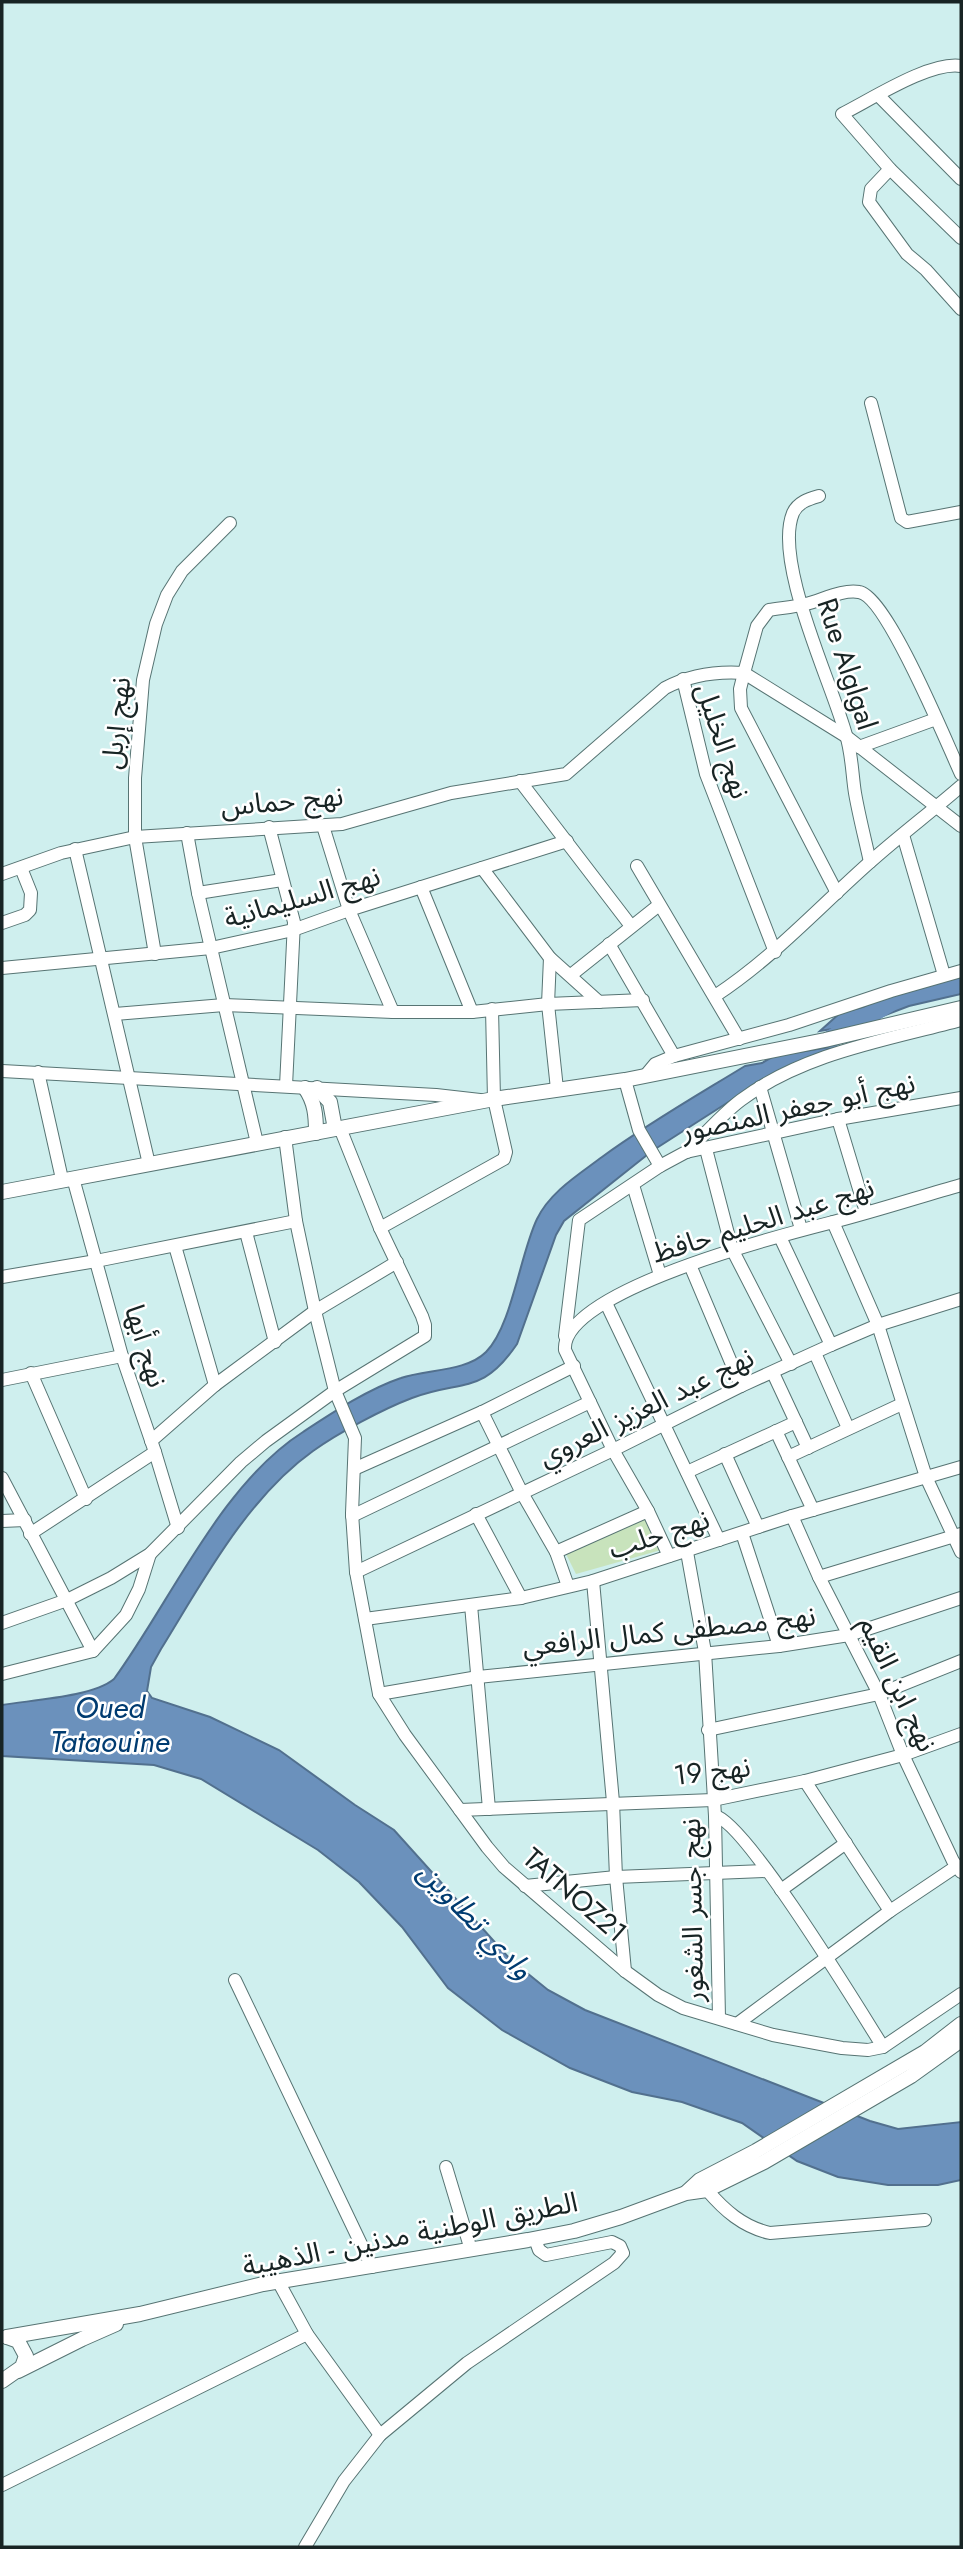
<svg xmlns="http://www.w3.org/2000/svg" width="963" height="2549" font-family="Jost,'Noto Sans Arabic',sans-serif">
<rect width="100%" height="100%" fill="#cfefee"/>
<!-- green -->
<polygon fill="#c8e3bc" points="645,1515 661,1550 576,1574 565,1552"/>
<!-- water -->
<g fill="#6b91bc" stroke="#52708e" stroke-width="2">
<polygon points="961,981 961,994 909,1006 862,1024 820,1031 840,1013"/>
<path d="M836,1046l-81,39 -103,66 -88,70 -8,14 -39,109c-35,52 -55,35 -105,54 -29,11 -74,35 -99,53 -66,47 -110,130 -152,198l-10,18 -4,24 5,7 58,19 69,33 76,55 39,25 117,130 37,30 37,20 285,111 28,8 63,-7v58l-23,5h-50l-50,-8 -41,-16 -55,-38 -60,-21 -50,-10 -62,-24 -68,-38 -54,-42 -46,-61 -43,-45 -41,-32 -117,-71 -47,-14 -152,-9v-51c29,-5 91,-8 112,-26 57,-78 107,-195 189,-247 29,-19 65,-43 98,-54 25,-9 65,-6 85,-26 26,-26 34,-98 51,-133 13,-27 41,-44 65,-62 45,-33 94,-61 143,-91l17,-3 12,-7z"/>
</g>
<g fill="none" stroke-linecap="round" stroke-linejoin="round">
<!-- river -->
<polyline stroke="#6b91bc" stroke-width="18" points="831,1039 899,997 961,983"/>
<defs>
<g id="minor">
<path d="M961,66c-31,-5 -89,33 -119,48l48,55 71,69"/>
<polyline points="879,96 961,179"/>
<polyline points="890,169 871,189 869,202 907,254 926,270 961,309"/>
<polyline points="871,403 901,518 907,522 961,512"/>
<path d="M819,496c-10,3 -21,6 -26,17 -20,49 39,170 53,222 6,19 6,39 9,58 4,23 10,46 15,69"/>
<polyline points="683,679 706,774 775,952"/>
<polyline points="859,747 936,719"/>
<polyline points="520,781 631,926"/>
<polyline points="323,826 349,910 393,1012"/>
<polyline points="269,827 294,922 286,1086"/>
<polyline points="187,833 198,893 257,1143"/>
<polyline points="903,835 944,975"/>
<polyline points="75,849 149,1164"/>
<polyline points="637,866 739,1039"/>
<polyline points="482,868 550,958 599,1002"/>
<path d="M2,874l59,-21 74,-16 207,-13 109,-31 115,-19 99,-86c25,-13 51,-17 79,-15l13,-47 12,-16c12,-2 25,-3 37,-6 16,-4 37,-15 53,-12 28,4 88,152 102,182"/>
<polyline points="421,887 472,1012"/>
<polyline points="198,893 282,880"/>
<polyline points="837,893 741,708 740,689 744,673 847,737 961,826"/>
<polyline points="2,923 25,915 30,910 31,893 21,868"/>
<polyline points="609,944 674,1056"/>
<polyline points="155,954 135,837 135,778 143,680 156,624 167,595 182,571 230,523"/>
<polyline points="550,958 548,1004 557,1089"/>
<polyline points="2,968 211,948 293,930 349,910 567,841"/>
<polyline points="571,975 659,905"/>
<path d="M715,996c59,-39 102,-87 155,-134 29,-26 61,-50 91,-76"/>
<polyline points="115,1014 224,1005 393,1012 472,1012 548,1004 643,1000"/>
<polyline points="2,1071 436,1095 480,1100"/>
<polyline points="38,1072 62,1179"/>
<polyline points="645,1076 655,1064 674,1056 789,1025 891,991 961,971"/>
<polyline points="625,1080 639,1130 660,1166"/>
<polyline points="760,1087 801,1229"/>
<polyline points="838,1119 866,1212"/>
<polyline points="285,1137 296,1221 315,1311 335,1391 355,1438 352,1513 356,1572 379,1694 405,1735 487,1847 504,1867 625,1971 658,1995 683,2008 773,2035 842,2048 868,2050 883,2047 961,1994"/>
<polyline points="706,1149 732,1249 791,1364"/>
<path d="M687,1152c17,-17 34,-37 54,-52 63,-47 146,-60 220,-80"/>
<polyline points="73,1178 122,1356 155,1452 178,1528"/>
<polyline points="633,1185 660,1275"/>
<polyline points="833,1222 878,1325 926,1477 961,1552"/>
<polyline points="380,1228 504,1159 506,1152 494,1099 492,1009"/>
<polyline points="246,1232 275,1342"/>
<polyline points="780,1237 831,1345"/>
<polyline points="175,1246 215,1385"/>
<polyline points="690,1265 741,1386"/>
<polyline points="2,1277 96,1261 296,1221"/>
<polyline points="606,1303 719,1540"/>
<polyline points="565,1336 579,1220 660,1166 686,1152 838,1119 961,1098"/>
<polyline points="815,1353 848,1428"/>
<polyline points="31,1373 86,1499"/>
<polyline points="773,1373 808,1448"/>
<polyline points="2,1380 122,1356"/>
<polyline points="482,1412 522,1493 556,1552 568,1586"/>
<polyline points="776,1431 813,1510"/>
<polyline points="151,1441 215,1385 315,1311 397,1262"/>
<polyline points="725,1454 758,1527"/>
<polyline points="788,1457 902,1404"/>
<polyline points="354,1469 482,1412 574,1366"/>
<polyline points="687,1472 796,1422"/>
<polyline points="2,1478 93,1651"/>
<polyline points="476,1514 521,1598"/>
<polyline points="352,1516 590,1402"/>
<polyline points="792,1516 819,1577 879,1694 903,1755 953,1861 961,1872"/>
<polyline points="2,1521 25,1520"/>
<polyline points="742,1533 779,1646"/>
<polyline points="30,1534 155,1452"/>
<polyline points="556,1552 648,1511"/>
<polyline points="687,1552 705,1652 715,1816 719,2018"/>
<path d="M669,1556l-21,-45 -35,-61 -48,-100c-5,-59 221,-116 268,-128 43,-11 86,-25 128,-37"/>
<polyline points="356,1572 613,1450 741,1386 831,1345 878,1325 961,1299"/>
<polyline points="819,1577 961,1534"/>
<polyline points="593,1581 613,1802 616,1877 625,1971"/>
<polyline points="471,1605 489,1809"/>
<polyline points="365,1619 521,1598 593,1581 792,1516 961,1467"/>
<polyline points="2,1623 67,1600 111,1578 150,1554 241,1462 266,1441 335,1391 425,1336 425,1325 422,1316 380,1228 340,1128"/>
<polyline points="2,1674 93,1651 126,1615 139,1589 150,1554"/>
<polyline points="379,1694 478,1677 779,1646 849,1635 961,1598"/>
<polyline points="708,1730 879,1694 961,1661"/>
<polyline points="805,1781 890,1911"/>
<polyline points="460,1810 713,1800 805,1781 903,1755 961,1734"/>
<path d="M715,1816c30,5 146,196 168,231"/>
<polyline points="525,1886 616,1877 767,1871"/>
<polyline points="781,1890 846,1843"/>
<polyline points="235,1980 372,2267"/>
<polyline points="737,2024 890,1911 957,1866"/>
<polyline points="446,2167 471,2250"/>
<path d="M707,2190c17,20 36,37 63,43l155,-13"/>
<polyline points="278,2281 307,2334 380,2435"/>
<polyline points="2,2485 307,2334"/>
<polyline points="305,2547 344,2481 380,2435 467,2363 614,2263 623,2253 620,2246 612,2242 546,2255 539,2250 535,2239"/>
</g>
<g id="major">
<path d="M305,1088c10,14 11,28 11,45"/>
<polyline points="317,1088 330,1102 335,1129"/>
<polyline points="2,1192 494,1099 625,1080 825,1040 961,1008"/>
<polyline points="687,2192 700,2180 756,2151 925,2052 961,2024"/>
<polyline points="7,2337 140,2314 263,2284 528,2240 574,2231 621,2217 686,2193 707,2190 764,2162 911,2076 961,2040"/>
<polyline points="18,2371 82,2339 116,2324"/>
<polyline points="2,2381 22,2367 26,2356 18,2341 7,2337"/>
</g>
</defs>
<!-- minor casing -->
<use href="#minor" stroke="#577473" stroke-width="14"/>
<!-- major casing -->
<use href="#major" stroke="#577473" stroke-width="16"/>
<!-- minor -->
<use href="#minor" stroke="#fff" stroke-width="12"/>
<!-- major -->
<use href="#major" stroke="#fff" stroke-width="14"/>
</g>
<g text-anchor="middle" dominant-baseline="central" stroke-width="5" stroke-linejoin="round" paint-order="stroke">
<!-- street labels -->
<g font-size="28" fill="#182424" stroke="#fff">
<text transform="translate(847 664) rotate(72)">Rue Alglgal</text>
<text transform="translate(116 723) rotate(-84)">نهج إربل</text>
<text transform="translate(723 741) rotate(72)">نهج الخليل</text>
<text transform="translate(282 801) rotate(-5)">نهج حماس</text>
<text transform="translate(302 897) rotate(-16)">نهج السليمانية</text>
<text transform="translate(798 1107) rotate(-12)">نهج أبو جعفر المنصور</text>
<text transform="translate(763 1220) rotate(-17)">نهج عبد الحليم حافظ</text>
<text transform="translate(146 1346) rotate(73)">نهج أبها</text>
<text transform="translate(646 1407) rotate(-26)">نهج عبد العزيز العروي</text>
<text transform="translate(659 1534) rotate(-18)">نهج حلب</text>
<text transform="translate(669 1631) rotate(-6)">نهج مصطفى كمال الرافعي</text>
<text transform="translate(898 1684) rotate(65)">نهج ابن القيم</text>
<text transform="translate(712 1771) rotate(-7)">نهج 19</text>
<text transform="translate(575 1895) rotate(41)">TATNOZ21</text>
<text transform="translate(692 1910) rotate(-91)">نهج جسر الشغور</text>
<text transform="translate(410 2234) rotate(-11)">الطريق الوطنية مدنين - الذهيبة</text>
</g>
<!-- water labels -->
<g font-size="30" font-style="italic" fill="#003b70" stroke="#fff">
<text x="110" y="1707">Oued<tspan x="110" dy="34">Tataouine</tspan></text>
<text transform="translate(476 1920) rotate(46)">وادي تطاوين</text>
</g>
</g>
<!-- border -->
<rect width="963" height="2549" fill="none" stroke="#182424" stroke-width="7"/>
</svg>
